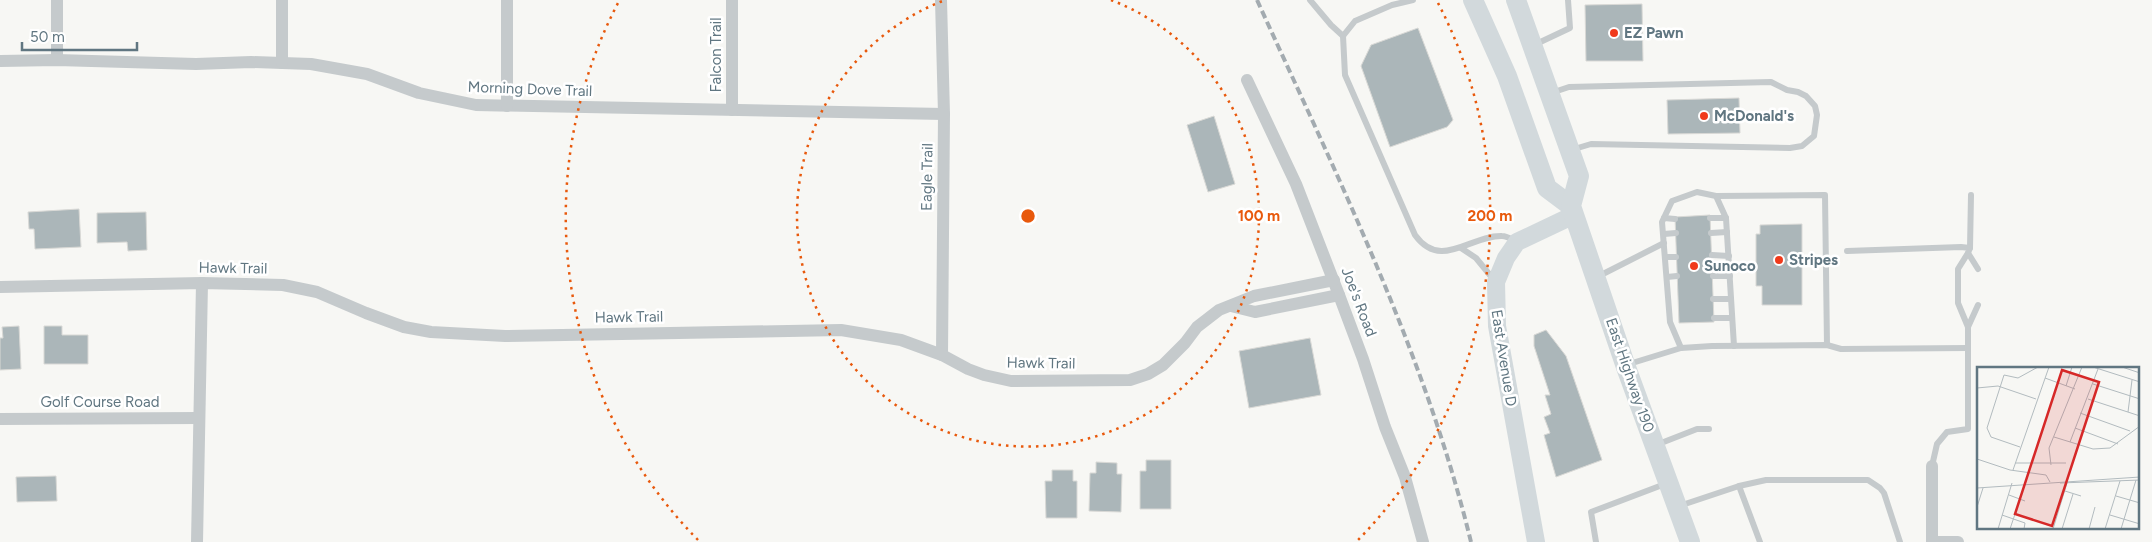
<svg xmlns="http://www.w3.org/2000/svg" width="2152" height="542" font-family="Figtree,sans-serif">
<rect width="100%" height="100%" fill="#f7f7f4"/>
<!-- building -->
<g fill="#abb6b9" stroke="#d9d9d6">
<polygon points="1642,4 1643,61 1586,61 1585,5"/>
<polygon points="1418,28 1453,120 1447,127 1390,147 1361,66 1371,45"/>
<polygon points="1739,98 1740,133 1668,134 1667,100"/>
<polygon points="1214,116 1235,184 1208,192 1187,125"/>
<polygon points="79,209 81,247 35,249 34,229 29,229 28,212"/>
<polygon points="146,212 147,250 128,251 127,242 97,243 97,213"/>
<polygon points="1710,215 1714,322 1679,323 1675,217"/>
<polygon points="1802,224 1802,305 1762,305 1762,286 1756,286 1756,234 1760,234 1760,225"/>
<polygon points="19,326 21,369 0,370 0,338 3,338 2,327"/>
<polygon points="44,326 62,326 62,335 88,335 88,364 44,364"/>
<polygon points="1546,330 1566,356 1602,460 1556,477 1544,435 1550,433 1544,417 1551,414 1545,395 1550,395 1534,346 1534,335"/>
<polygon points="1310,338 1321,395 1249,408 1239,351"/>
<polygon points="1146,460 1171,460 1171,509 1140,509 1140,471 1146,471"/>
<polygon points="1096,462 1117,463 1117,474 1122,474 1121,512 1089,511 1090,473 1096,473"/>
<polygon points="1052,470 1073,470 1073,481 1077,481 1077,518 1046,518 1045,481 1052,481"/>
<polygon points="56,476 57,501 17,502 16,477"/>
</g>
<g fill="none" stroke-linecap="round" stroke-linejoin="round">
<!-- lane -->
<g stroke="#c5cacc" stroke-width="6">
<polyline points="1310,0 1331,25 1343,36"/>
<path d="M1413,0l-21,5 -37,16 -12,15 2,39 70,160c26,36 55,0 87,1 5,0 11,4 15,6"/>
<polyline points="1534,45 1570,28 1568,0"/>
<polyline points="1551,93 1569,87 1771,82 1787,90 1798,92 1806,96 1815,106 1817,115 1814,136 1802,146 1790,148 1591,144 1571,150"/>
<polyline points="1716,196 1825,195 1827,345"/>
<polyline points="1664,218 1675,219"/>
<polyline points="1710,218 1726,218"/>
<polyline points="1711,233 1727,232"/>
<polyline points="1664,234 1676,233"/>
<polyline points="1461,248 1476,258 1494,280"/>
<polyline points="1970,248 1971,195"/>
<polyline points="1847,251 1961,247 1970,248 1968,253"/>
<polyline points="1712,255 1729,256"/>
<polyline points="1665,257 1676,257"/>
<polyline points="1978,269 1968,253 1958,269 1958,303 1968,327 1978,305"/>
<polyline points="1713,276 1730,276"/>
<polyline points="1597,277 1664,243"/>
<polyline points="1667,277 1677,276"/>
<polyline points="1713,299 1731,299"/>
<polyline points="1714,318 1732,318"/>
<polyline points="1681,348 1670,322 1662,222 1672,201 1697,192 1716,196 1726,218 1734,346"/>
<polyline points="1629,364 1681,348 1712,346 1827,345 1841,349 1968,348"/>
<polyline points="1656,445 1697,429 1709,429"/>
<polyline points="1932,466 1937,444 1947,432 1968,429 1968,327"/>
<polyline points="1739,486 1766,480 1868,480 1880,488 1884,493 1900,542"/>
<polyline points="1679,506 1739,486 1760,542"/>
<polyline points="1596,542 1591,512 1665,484"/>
</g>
<!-- street -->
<g stroke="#c5cacc" stroke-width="12">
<polyline points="941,0 944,114 942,355"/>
<polyline points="57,60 57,0"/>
<polyline points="0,61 57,60 196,64 251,62 311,64 367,74 419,93 476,105 944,114"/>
<polyline points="282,63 282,0"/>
<polyline points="1247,80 1296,184 1339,295 1363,359 1385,427 1405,477 1423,542"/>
<polyline points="507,106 507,0"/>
<polyline points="732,110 732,0"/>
<polyline points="0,287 202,283 283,285 317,292 366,313 404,327 431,332 505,336 841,330 901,340 942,355 968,369 984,375 1011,381 1130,380 1148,374 1163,365 1185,343 1197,327 1219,310 1254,296 1334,280"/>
<polyline points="1231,306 1255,312 1339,295"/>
<polyline points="0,419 199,418"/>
<polyline points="1932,466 1932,542"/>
<polyline points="197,542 202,283"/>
<polyline points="1932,542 1958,542"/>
</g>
<!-- secondary -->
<polyline stroke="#d2d9dc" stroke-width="18" points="1536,542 1497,326 1496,282 1506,258 1517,242 1574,215"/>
<!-- primary -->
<g stroke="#d2d9dc" stroke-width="20">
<polyline points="1473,0 1507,76 1547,188 1571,206"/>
<polyline points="1516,0 1579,176 1571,206 1627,370 1690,542"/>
</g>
<!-- rail -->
<path stroke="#a3abb0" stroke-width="4" stroke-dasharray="8 4" stroke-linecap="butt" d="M1257,0c80,176 168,353 214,542"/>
</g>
<!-- distance rings -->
<g fill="none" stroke="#e8590c" stroke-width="2.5" stroke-dasharray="2.5 5">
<path d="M1111 0A231 231 0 1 1 945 0"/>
<path d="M698 540A462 462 0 0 1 618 3M1438 3A462 462 0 0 1 1358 540"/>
</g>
<!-- markers -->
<g fill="#f03a1b" stroke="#fff" stroke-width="2">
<circle cx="1614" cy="33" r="5"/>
<circle cx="1704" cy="116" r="5"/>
<circle cx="1779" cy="260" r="5"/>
<circle cx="1694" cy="266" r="5"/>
</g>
<g text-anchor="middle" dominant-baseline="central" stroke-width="5" stroke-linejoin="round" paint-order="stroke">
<!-- poi labels -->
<g font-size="15" font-weight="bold" fill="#607681" stroke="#fff" text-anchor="start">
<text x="1624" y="33">EZ Pawn</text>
<text x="1714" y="116">McDonald's</text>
<text x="1789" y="260">Stripes</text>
<text x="1704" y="266">Sunoco</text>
</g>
<!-- street labels -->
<g font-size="15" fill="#607681" stroke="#fff">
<text transform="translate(716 55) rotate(-90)">Falcon Trail</text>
<text transform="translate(530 89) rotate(2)">Morning Dove Trail</text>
<text transform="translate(927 177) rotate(-89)">Eagle Trail</text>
<text transform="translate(233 268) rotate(1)">Hawk Trail</text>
<text transform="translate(1359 302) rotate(69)">Joe's Road</text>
<text transform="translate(629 317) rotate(-1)">Hawk Trail</text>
<text transform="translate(1504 358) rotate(81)">East Avenue D</text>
<text transform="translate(1041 363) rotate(1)">Hawk Trail</text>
<text transform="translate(1630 375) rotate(71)">East Highway 190</text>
<text x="100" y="402">Golf Course Road</text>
</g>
</g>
<!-- overview -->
<g transform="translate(1977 367)">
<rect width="162" height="162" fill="#f7f7f4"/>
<path fill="none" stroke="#b2bbbf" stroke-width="1" d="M116,0l47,15M145,0l18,6M68,11l30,11M116,17l47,15M89,19l6,-19M0,21l21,-2 38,13M111,32l52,17M151,45l4,-32M103,46l50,18M98,61l43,16M77,70l39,12 17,-1 30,-22M93,75l28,-73M43,80l-29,-10 -4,-9 17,-53 14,3 20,-11M0,92l33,11 36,5 4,7M38,96h51M74,98l-2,-17 33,-81M36,103l36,-103M83,116l80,-3M0,121l163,-11M88,124l16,5M32,128l16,6M139,129l24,7M0,140l6,-19M25,148l23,8 -1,6M133,148l30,9M21,162l14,-46M33,162l10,-30M76,162l14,-46M85,162l11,-35M112,162l6,-22M128,162l15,-48M144,162l15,-49"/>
<path fill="#d62828" fill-opacity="0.15" stroke="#d62828" stroke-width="2.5" d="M85,3l37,12 -47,144 -37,-12z"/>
<rect width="162" height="162" fill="none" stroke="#607681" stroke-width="2.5"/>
</g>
<circle cx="1028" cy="216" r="8" fill="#e8590c" stroke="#fff" stroke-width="2.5"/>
<g font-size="15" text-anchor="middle" font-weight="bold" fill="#e8590c" stroke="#fff" stroke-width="5" stroke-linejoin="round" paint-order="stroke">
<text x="1259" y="221">100 m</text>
<text x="1490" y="221">200 m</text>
</g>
<!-- scale -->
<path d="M22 42v8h115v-8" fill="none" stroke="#607681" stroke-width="2.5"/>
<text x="30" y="42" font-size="15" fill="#607681" stroke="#ffffff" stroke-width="4" paint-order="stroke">50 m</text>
</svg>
